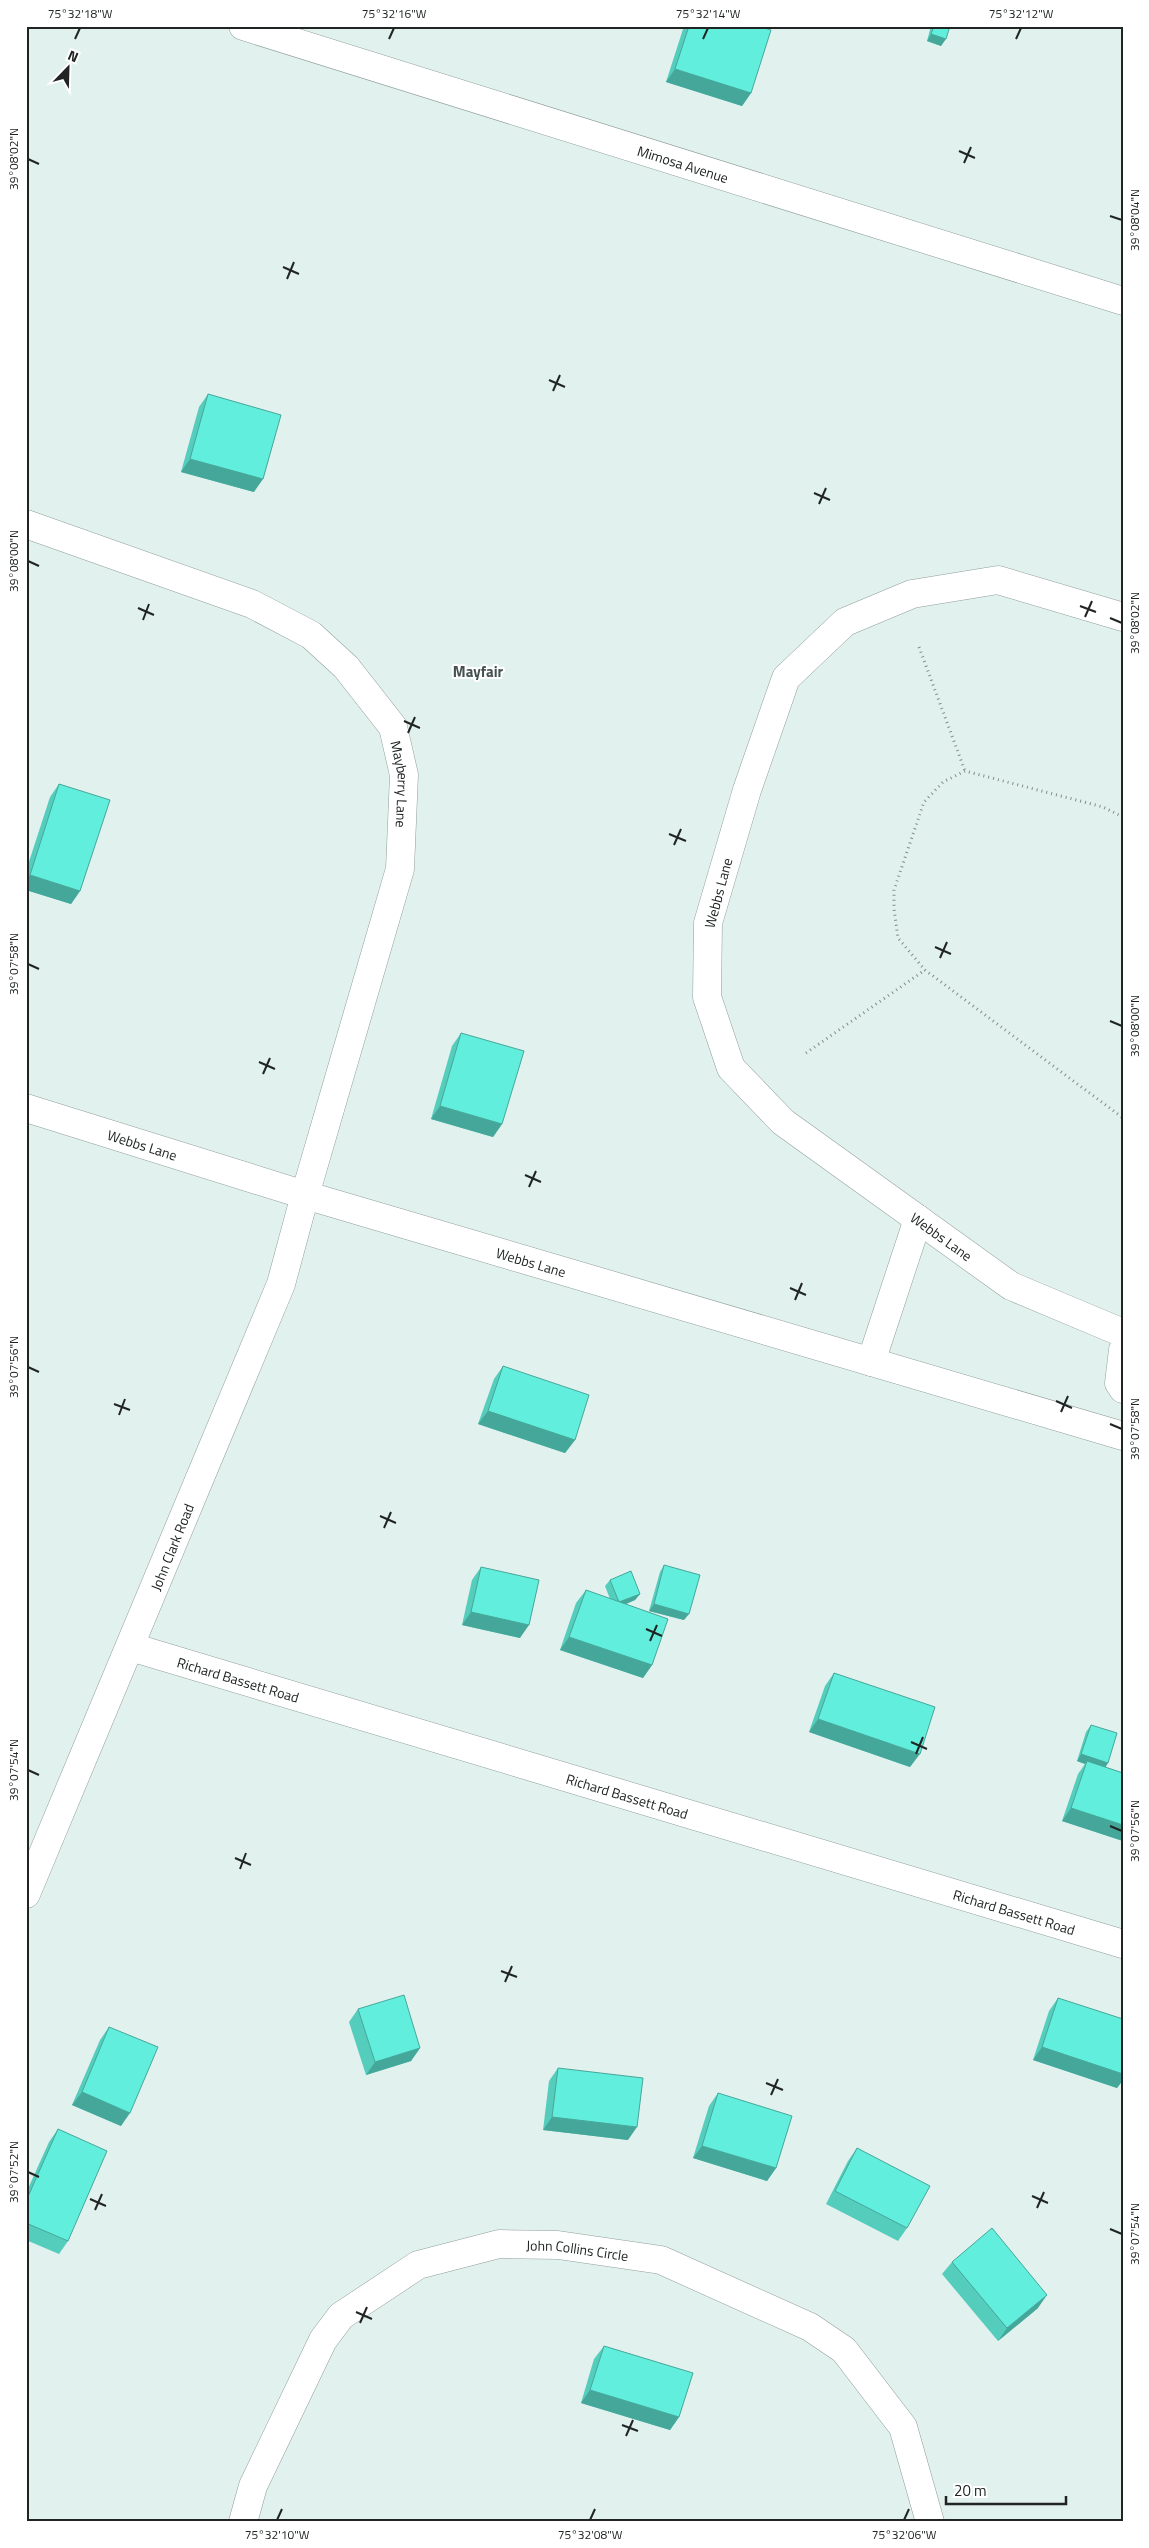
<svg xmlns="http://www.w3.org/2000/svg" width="1149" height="2548" font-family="'Titillium Web',sans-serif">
<rect width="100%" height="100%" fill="#e1f1ee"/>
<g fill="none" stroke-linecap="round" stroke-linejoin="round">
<defs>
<g id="minor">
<path id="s1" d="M243,26l880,275"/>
<path id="s2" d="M26,524l226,80 59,31 35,32 47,60 11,48 -4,94 -95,326 -24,89 -255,610"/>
<path id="s3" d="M1123,617l-125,-37 -86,14 -67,28 -59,56 -39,112 -39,133 -1,74 24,71 52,54 228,164 112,47"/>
<path id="s4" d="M26,1108l279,87 818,241"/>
<polyline points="1123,1350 1119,1383 1123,1389"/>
<polyline points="871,1362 918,1219"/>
<path id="s5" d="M131,1647l992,297"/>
<path id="s6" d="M243,2522l10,-36 70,-146 18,-24 77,-51 81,-21 59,1 103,15 149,67 34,23 59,77 27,95"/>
</g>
</defs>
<!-- minor casing -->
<use href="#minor" stroke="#909f9c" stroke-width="29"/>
<!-- path -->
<g stroke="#828d8b" stroke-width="3" stroke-dasharray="1 4" stroke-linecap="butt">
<polyline points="919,647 965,771"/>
<polyline points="1123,817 1103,807 965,771 943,782 924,802 894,890 894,909 898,938 925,970 1123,1118"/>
<polyline points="806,1053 925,970"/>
</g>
<!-- minor -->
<use href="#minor" stroke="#fff" stroke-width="28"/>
</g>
<!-- wall -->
<g fill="#54cdbd">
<polygon points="684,26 758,26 751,93 742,106 666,82"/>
<polygon points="931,26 950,26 941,46 927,41"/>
<polygon points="208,394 254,492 181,472 199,407"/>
<polygon points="59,784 80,891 71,904 26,890 26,871 50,797"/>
<polygon points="461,1033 502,1124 493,1137 431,1119 452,1046"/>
<polygon points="503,1366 575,1440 565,1453 478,1424 494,1379"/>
<polygon points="664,1565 684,1620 649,1611 660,1572"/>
<polygon points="481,1567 520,1638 462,1625 472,1580"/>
<polygon points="610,1580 640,1594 635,1600 626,1604 652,1665 643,1678 560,1650 576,1603 586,1590 610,1599 605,1586"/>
<polygon points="834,1673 910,1767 809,1732 825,1686"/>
<polygon points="1091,1725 1105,1767 1123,1773 1123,1841 1062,1821 1078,1774 1085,1764 1077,1761 1086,1732"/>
<polygon points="1058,1998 1123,2074 1123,2080 1117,2088 1033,2060 1049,2011"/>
<polygon points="358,2009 420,2048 411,2061 366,2075 349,2022"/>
<polygon points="109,2027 121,2126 72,2105 100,2040"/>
<polygon points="558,2068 628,2140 543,2130 549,2081"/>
<polygon points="718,2093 776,2168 767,2181 693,2158 709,2106"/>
<polygon points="58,2129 68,2241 59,2254 26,2240 26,2193 49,2142"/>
<polygon points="857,2148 907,2228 898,2241 826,2204 848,2161"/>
<polygon points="952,2262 1038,2308 998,2341 942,2274"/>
<polygon points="604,2346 679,2417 670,2430 581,2403 594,2359"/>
</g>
<!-- shaded-wall -->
<g fill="#45a79a">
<polygon points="931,34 946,39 941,46 927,41"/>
<polygon points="675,69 751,93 742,106 666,82"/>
<polygon points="190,459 263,479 254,492 181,472"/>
<polygon points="30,875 80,891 71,904 26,890 26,880"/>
<polygon points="440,1106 502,1124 493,1137 431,1119"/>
<polygon points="488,1411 575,1440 565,1453 478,1424"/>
<polygon points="640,1594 635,1600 614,1609 619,1602"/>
<polygon points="654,1604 689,1614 684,1620 649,1611"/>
<polygon points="471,1612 529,1625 520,1638 462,1625"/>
<polygon points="569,1637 652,1665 643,1678 560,1650"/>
<polygon points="818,1719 920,1754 910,1767 809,1732"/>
<polygon points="1081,1754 1108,1763 1104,1770 1087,1761 1085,1764 1077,1761"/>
<polygon points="1071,1808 1123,1825 1123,1841 1062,1821"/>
<polygon points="1042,2047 1123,2074 1123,2080 1117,2088 1033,2060"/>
<polygon points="420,2048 411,2061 366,2075 375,2062"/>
<polygon points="82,2092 130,2113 121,2126 72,2105"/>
<polygon points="552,2117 637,2127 628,2140 543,2130"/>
<polygon points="702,2146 776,2168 767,2181 693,2158"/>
<polygon points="1047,2295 1038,2308 998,2341 1007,2328"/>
<polygon points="590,2390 679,2417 670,2430 581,2403"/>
</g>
<!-- building -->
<g fill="#62eedc" stroke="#45a79a">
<polygon points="689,26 758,26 771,30 751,93 675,69"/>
<polygon points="934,26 950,26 946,39 931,34"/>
<polygon points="208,394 281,415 263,479 190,459"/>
<polygon points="59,784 110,800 80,891 30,875"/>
<polygon points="461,1033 524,1051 502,1124 440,1106"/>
<polygon points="503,1366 589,1395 575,1440 488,1411"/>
<polygon points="664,1565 700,1575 689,1614 654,1604"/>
<polygon points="481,1567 539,1580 529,1625 471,1612"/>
<polygon points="631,1571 640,1594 619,1602 610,1580"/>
<polygon points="586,1590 668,1619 652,1665 569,1637"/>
<polygon points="834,1673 935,1707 920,1754 818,1719"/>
<polygon points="1091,1725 1117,1733 1108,1763 1081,1754"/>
<polygon points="1087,1761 1123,1773 1123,1825 1071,1808"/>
<polygon points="404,1995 420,2048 375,2062 358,2009"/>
<polygon points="1058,1998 1123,2019 1123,2074 1042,2047"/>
<polygon points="109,2027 158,2047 130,2113 82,2092"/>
<polygon points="558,2068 643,2078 637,2127 552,2117"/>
<polygon points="718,2093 792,2116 776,2168 702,2146"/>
<polygon points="58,2129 107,2151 68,2241 26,2223 26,2201"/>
<polygon points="857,2148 930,2186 907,2228 835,2191"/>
<polygon points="992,2228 1047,2295 1007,2328 952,2262"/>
<polygon points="604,2346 693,2373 679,2417 590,2390"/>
</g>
<!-- ticks -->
<path fill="none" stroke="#202524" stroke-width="2" d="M75,39l5,-11M389,39l5,-11M703,39l5,-11M1016,39l5,-11M959,151l16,7M28,159l11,5M964,163l7,-16M1110,216l12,4M283,267l16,7M287,279l7,-17M549,380l16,7M553,391l7,-16M814,493l16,7M819,504l7,-16M28,561l11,5M1080,606l16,6M138,608l16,7M1085,617l7,-16M1110,618l12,5M143,620l6,-16M404,721l16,7M408,733l7,-16M669,834l17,7M674,845l7,-16M935,947l16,7M940,958l7,-16M28,964l11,5M1110,1021l12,5M259,1062l16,7M263,1074l7,-16M525,1175l16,7M529,1187l7,-16M790,1288l16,7M795,1300l7,-17M28,1367l11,5M1056,1401l16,7M114,1404l16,6M1061,1412l7,-16M119,1415l6,-16M1110,1424l12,5M380,1516l16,7M384,1528l7,-16M646,1629l16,7M650,1641l7,-16M911,1742l16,7M916,1754l7,-17M28,1770l11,5M1110,1826l12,5M235,1858l16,7M240,1869l6,-16M501,1971l16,6M505,1982l7,-16M766,2083l17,7M771,2095l7,-16M28,2172l11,5M1032,2196l16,7M90,2199l16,7M1037,2208l7,-16M95,2210l7,-16M1110,2229l12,5M356,2312l16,7M360,2323l7,-16M622,2425l16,6M626,2436l7,-16M277,2520l5,-11M590,2520l5,-11M904,2520l5,-11"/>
<g text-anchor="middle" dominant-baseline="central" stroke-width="4" stroke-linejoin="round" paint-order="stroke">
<!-- street labels -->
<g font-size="14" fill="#202524" stroke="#fff">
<text stroke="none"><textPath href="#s1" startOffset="461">Mimosa Avenue</textPath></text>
<text stroke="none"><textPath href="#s2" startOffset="488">Mayberry Lane</textPath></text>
<text transform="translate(718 893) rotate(-75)">Webbs Lane</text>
<text stroke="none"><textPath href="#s4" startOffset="122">Webbs Lane</textPath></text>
<text stroke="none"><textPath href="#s3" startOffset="1048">Webbs Lane</textPath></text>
<text stroke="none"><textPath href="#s4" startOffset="528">Webbs Lane</textPath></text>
<text transform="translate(172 1547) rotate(-68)">John Clark Road</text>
<text stroke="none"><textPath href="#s5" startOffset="112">Richard Bassett Road</textPath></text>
<text stroke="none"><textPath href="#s5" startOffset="518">Richard Bassett Road</textPath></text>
<text stroke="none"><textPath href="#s5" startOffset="922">Richard Bassett Road</textPath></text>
<text stroke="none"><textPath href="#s6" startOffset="484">John Collins Circle</textPath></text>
</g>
<!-- neighbourhood labels -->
<g font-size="15" font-weight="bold" fill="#44514f" stroke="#fff">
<text x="478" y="671">Mayfair</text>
</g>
</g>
<!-- border -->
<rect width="1149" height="2548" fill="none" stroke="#ffffff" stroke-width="55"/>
<!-- north arrow -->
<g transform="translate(68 68) rotate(23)" stroke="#ffffff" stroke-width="4" paint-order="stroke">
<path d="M0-4L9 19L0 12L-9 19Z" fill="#202524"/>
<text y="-8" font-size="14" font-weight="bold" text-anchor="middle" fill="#202524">N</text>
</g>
<!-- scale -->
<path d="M946 2496v8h120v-8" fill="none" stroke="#202524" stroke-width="2.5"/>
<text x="954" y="2496" font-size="15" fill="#202524" stroke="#ffffff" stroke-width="4" paint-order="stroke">20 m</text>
<rect x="28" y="28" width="1094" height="2492" fill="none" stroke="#202524" stroke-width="2"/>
<g font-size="12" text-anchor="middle" fill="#202524">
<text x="80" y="18">75°32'18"W</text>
<text x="394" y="18">75°32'16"W</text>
<text x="708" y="18">75°32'14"W</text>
<text x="1021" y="18">75°32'12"W</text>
<text transform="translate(14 159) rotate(-90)" y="4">39°08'02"N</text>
<text transform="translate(1135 220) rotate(-90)" y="4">39°08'04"N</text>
<text transform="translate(14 561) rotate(-90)" y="4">39°08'00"N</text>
<text transform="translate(1135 623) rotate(-90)" y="4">39°08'02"N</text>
<text transform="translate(14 964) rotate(-90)" y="4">39°07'58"N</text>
<text transform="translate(1135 1026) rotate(-90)" y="4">39°08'00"N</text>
<text transform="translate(14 1367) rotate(-90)" y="4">39°07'56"N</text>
<text transform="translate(1135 1429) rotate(-90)" y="4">39°07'58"N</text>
<text transform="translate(14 1770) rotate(-90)" y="4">39°07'54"N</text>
<text transform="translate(1135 1831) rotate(-90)" y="4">39°07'56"N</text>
<text transform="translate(14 2172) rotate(-90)" y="4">39°07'52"N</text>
<text transform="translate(1135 2234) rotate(-90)" y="4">39°07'54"N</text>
<text x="277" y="2539">75°32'10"W</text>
<text x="590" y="2539">75°32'08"W</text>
<text x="904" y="2539">75°32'06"W</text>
</g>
</svg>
